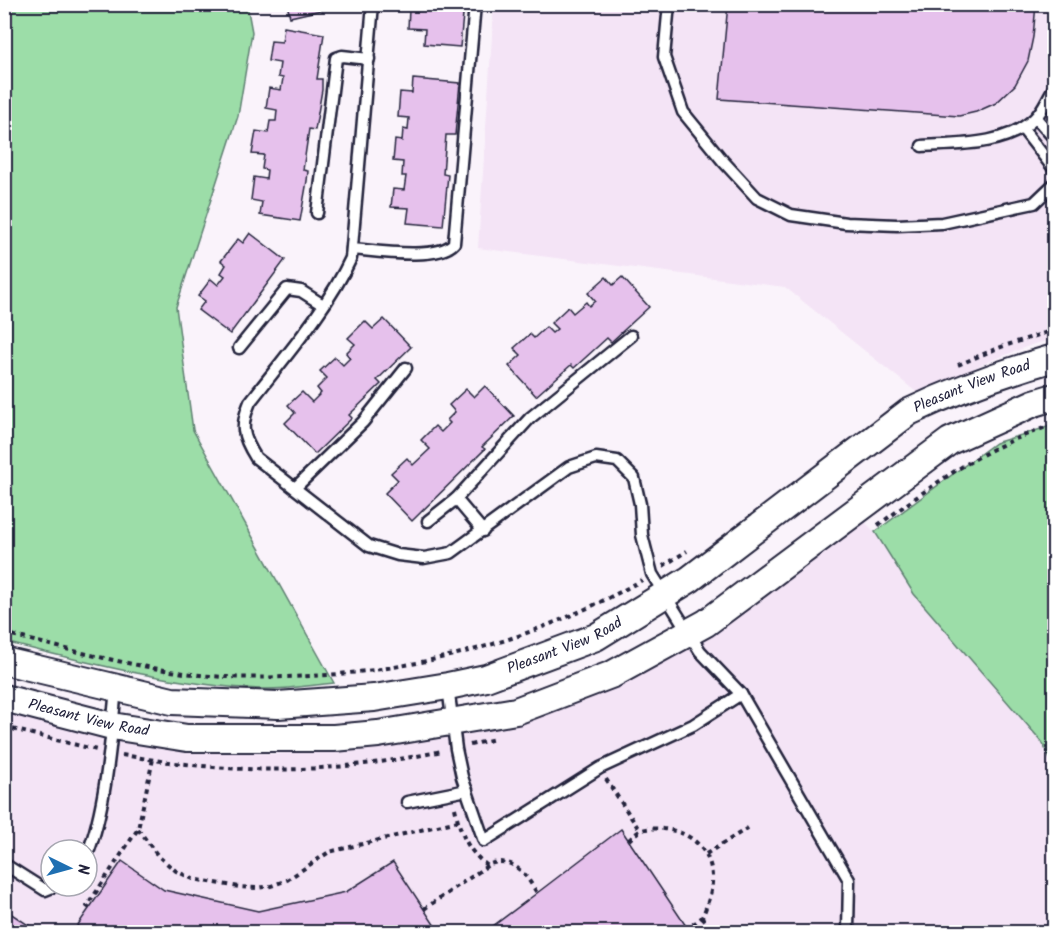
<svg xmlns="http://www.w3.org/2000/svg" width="1059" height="937" font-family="Kalam,sans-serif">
<rect width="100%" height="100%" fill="#faf3fb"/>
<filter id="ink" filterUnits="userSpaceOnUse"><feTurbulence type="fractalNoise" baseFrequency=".0167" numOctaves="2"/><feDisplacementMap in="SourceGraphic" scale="12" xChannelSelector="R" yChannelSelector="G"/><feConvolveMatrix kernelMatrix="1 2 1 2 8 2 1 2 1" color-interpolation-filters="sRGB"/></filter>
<g filter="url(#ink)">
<!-- built -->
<g fill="#f4e4f6" fill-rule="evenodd">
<polygon points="494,5 1054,5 1054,339 1034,344 990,361 946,381 920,395 785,287 478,248"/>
<path d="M863,520l12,12 39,62 128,148 12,26v164h-1049l-1,-221 87,23 79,15 104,5 95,-5 46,-6 83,-20 64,-21zM51,850h36v36h-36z"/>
</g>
<!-- green -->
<g fill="#9cdda8" stroke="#5f8072" stroke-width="1.5">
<path d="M5,4l242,1 5,27 -14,84 -62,191 17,123 141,253c-23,2 -49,7 -73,6 -88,-4 -172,-26 -256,-47z"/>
<polygon points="1054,425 1054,768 1042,742 914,594 875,532 995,443"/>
</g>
<!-- building -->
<g fill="#e6c1ec" stroke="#22223b" stroke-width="1.5">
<polygon points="287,4 329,4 330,8 290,17"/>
<polygon points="421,4 464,4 460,47 424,44 425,29 408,28 409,10 421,11"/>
<polygon points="728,4 1036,4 1033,37 1028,61 1015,85 996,103 976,112 959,116 719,99"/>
<polygon points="284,27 324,34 317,79 322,79 322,90 315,130 309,129 303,170 308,171 307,181 300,221 260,215 262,202 251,200 254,177 266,179 267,170 262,169 264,155 252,154 256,131 268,133 270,121 276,121 277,110 266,108 269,88 281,90 283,78 278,77 280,63 268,61 271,41 282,42"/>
<polygon points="413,79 460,83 455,135 446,135 443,174 448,175 443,226 407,223 409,208 391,207 393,189 404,190 406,176 402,176 403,162 393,161 395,140 402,141 403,129 408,130 409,118 398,117 400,92 412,93"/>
<polygon points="250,233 285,260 230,334 198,310 205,301 198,296 211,279 218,285 225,276 221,273 226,265 221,261 238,239 243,243"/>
<polygon points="606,277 613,285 622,277 649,307 611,342 607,338 574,368 571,365 536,396 509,366 521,355 514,348 530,334 534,338 546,327 552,333 557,329 551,323 568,307 573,313 586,302 589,306 595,301 588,293"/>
<polygon points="384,319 411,347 377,380 381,384 349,415 352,418 315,454 285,423 295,413 288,405 302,392 312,402 321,393 317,388 327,378 320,371 335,357 343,365 350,358 346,353 355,344 348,338 365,321 373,329"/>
<polygon points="485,386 514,416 482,447 485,449 412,521 385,493 398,480 391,473 407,458 413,465 430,449 421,440 435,426 441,432 450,423 447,420 455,412 449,405 466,389 474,397"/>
<polygon points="621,829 690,932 485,932 537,893"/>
<polygon points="122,861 164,890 258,911 346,892 393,862 439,932 73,932"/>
<polygon points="4,909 36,930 34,932 4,932"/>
</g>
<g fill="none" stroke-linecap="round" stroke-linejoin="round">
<defs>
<g id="service">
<path d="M373,4l-22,254c-23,50 -67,100 -101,144 -10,24 -8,34 6,56l113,88 29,9 26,3 27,-5 118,-86 27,-9 21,3 17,17 6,26 2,31 10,39 48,77 41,43 108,186 -1,50 -2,2"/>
<polyline points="669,4 664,57 683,112 723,161 757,198 791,215 846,223 897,225 942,223 1034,203 1054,184"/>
<polyline points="1036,118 1054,138"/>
<polyline points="1022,128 1054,169"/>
<path d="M922,146c37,-2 83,0 112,-27 9,-8 14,-22 20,-31"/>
<polyline points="317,213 336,58 342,56 369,59"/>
<path d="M352,249c24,2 86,12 102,-6l21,-239"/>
<polyline points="239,348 287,289 301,291 323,305"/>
<polyline points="295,488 363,422 406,368"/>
<polyline points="456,499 530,418 631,336"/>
<polyline points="428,521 456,499 483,531"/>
<polyline points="448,687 456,749 462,777 484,841 600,768 693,725 741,694"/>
<polyline points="407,802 467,790"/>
<path d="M87,855c19,-47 24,-116 29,-167"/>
<polyline points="4,864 45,890 55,886"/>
</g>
<g id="tertiary">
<path id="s1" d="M4,661l168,40 106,4 96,-7 74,-12 38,-8 110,-41 94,-58 219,-167c46,-22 96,-40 145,-54"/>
<path id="s2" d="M4,698l108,28 75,12h147l44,-4 138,-23 97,-37 93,-51 244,-182 84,-38 20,-6"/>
</g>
</defs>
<!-- service casing -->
<use href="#service" stroke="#22223b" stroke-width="15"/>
<!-- tertiary casing -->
<use href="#tertiary" stroke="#22223b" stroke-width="30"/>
<!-- path -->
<g stroke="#22223b" stroke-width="4" stroke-dasharray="4.5 4.5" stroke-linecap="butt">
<polyline points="958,365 998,348 1054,330"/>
<path d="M878,525c35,-25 70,-52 108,-72 22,-12 45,-20 68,-29"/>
<polyline points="663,566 687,551"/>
<path d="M4,633c65,17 129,34 196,42 28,3 57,3 86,2 125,-3 247,-35 356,-97"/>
<polyline points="4,727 97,750"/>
<polyline points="470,745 495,739"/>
<path d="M122,755c21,3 42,7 64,9 85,11 173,5 256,-13"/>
<polyline points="606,779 640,831"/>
<path d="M455,808c5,24 12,43 33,58"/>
<polyline points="138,829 158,856 176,871 193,879 239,887 257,888 271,886 287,880 329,852 458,821"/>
<path d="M629,840c3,-3 7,-7 11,-9 6,-3 16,-3 23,-2 40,3 59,39 44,75 -1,4 -3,9 -5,13 -3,4 -11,8 -15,11"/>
<polyline points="706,854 751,826"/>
<polyline points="90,908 87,906 138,829 153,759"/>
<path d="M424,909l66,-45c24,-8 36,11 47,29"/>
<polyline points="702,917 712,932"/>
</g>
<!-- service -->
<use href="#service" stroke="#fff" stroke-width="10"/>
<!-- tertiary -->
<use href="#tertiary" stroke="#fff" stroke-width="26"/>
</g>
</g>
<g text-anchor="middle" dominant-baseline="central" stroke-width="6" stroke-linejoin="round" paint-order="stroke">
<!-- street labels -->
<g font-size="15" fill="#22223b" stroke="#fff">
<text stroke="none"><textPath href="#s1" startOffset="1060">Pleasant View Road</textPath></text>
<text stroke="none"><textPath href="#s1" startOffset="574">Pleasant View Road</textPath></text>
<text stroke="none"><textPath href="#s2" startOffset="87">Pleasant View Road</textPath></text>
</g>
</g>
<!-- margin -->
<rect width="1059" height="937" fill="none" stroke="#fff" stroke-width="24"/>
<rect x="12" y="12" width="1035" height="913" fill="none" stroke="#22223b" stroke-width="2" filter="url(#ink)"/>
<!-- north arrow -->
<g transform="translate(69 868) rotate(95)"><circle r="28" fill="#ffffff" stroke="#a7a7b1" stroke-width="1.5"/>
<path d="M0-4.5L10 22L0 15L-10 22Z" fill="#1f6fb2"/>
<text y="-9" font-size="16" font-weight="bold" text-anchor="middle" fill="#22223b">N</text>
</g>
</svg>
